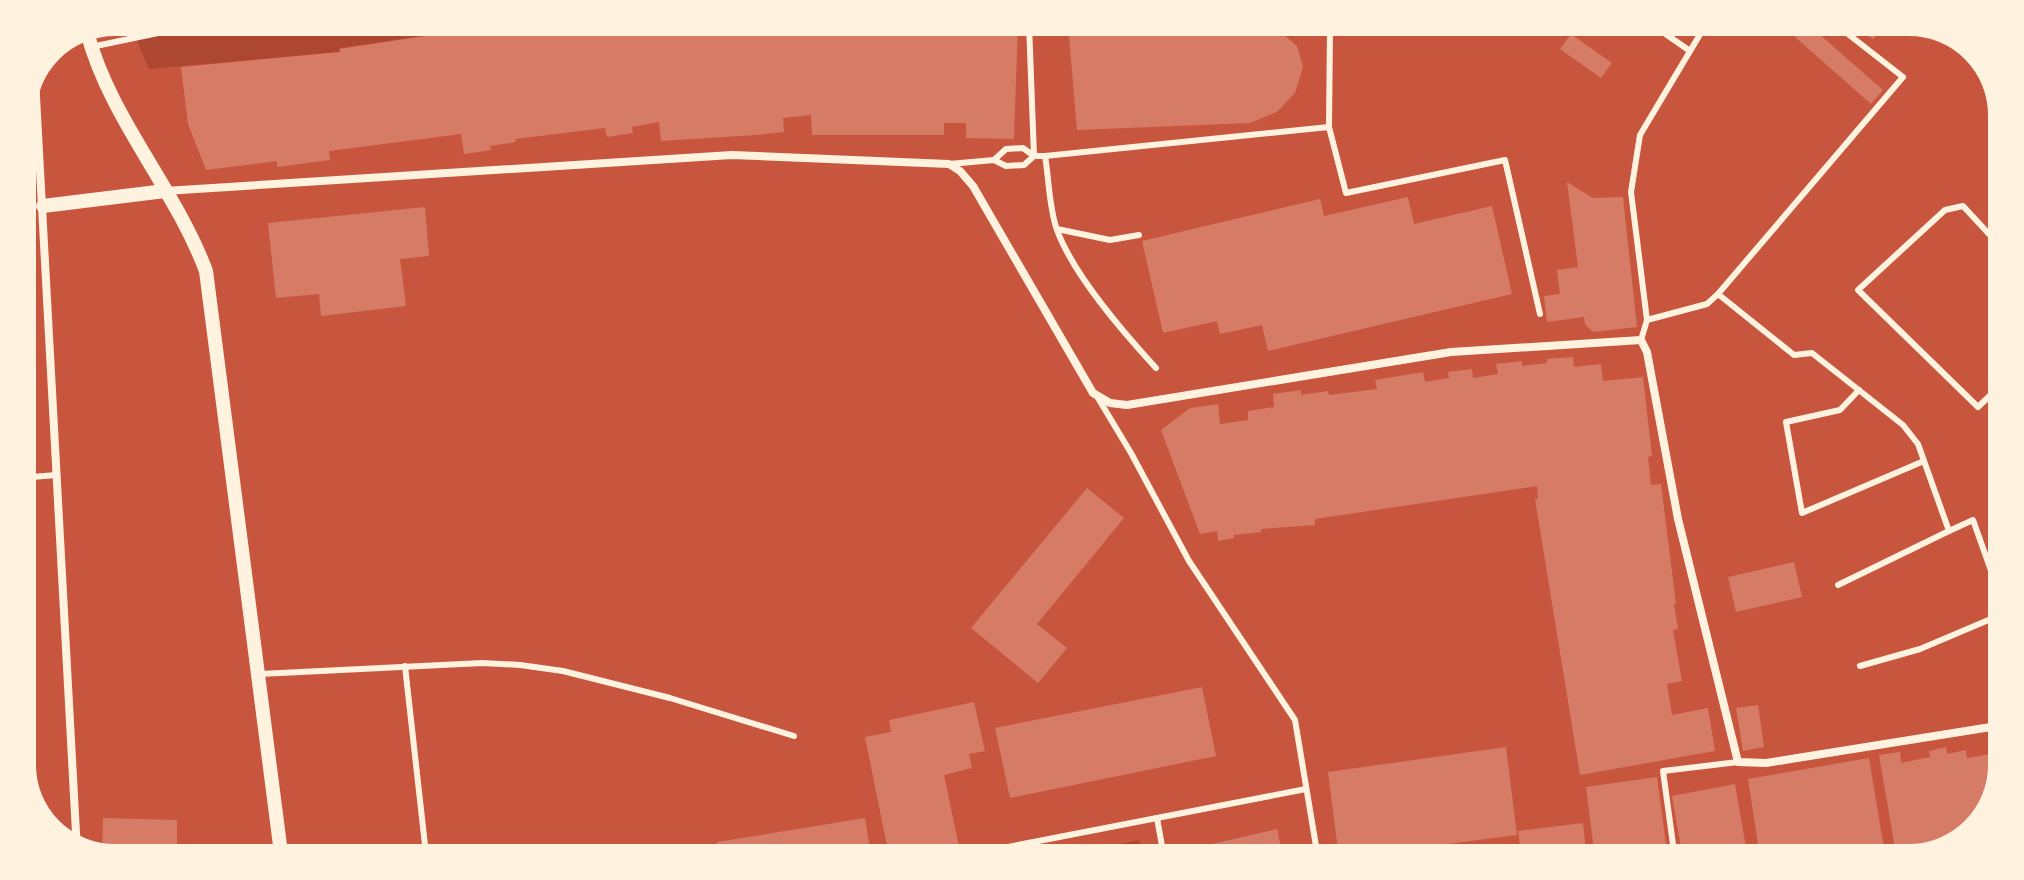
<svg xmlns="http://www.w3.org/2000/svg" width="2024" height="880" font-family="Helvetica,sans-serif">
<rect width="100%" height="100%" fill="#c8553d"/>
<!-- green -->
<g fill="#ae4732">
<polygon points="128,20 518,22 340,48 340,52 149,69"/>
<polygon points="1139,840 1143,857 1062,857"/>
</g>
<!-- building -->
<g fill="#d67c66">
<polygon points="518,22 1018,24 1014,139 966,138 966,123 944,123 944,135 812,135 811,115 783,118 784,132 756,135 661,141 659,122 632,127 633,133 607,137 605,128 515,139 516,142 490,146 491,150 464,154 461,134 329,151 330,160 277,167 277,161 206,170 188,124 181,67 340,52 339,49"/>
<polygon points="1068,24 1272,25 1297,46 1303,67 1295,93 1277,112 1250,123 1077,130"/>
<polygon points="1804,27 1811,27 1883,90 1871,104 1795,37"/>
<polygon points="1855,27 1882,27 1873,39"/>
<polygon points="1571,34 1612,63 1601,78 1560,49"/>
<polygon points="1567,182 1593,198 1623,197 1637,327 1593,332 1585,324 1584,317 1547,322 1544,296 1560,294 1557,270 1578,267"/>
<polygon points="1408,197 1414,224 1492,206 1512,294 1268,351 1262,325 1220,334 1217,321 1163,333 1142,241 1320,199 1324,216"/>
<polygon points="425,207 429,256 400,259 406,306 321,316 319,294 276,298 268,223"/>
<polygon points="1573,357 1574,367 1601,364 1603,381 1643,377 1652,456 1648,457 1651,485 1661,484 1676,604 1674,604 1678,629 1673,630 1682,681 1667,684 1672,715 1708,708 1715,751 1580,775 1535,499 1538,499 1537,486 1315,519 1315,525 1261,529 1261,532 1234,535 1234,538 1218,541 1217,531 1200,534 1161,430 1190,408 1218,404 1220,424 1248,420 1248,411 1274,407 1273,394 1301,390 1301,395 1328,391 1329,395 1377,389 1375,380 1423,372 1425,382 1449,378 1448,372 1472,369 1473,378 1498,374 1496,364 1522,361 1522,366 1547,363 1547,359"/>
<polygon points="1087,488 1124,518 1037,624 1067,648 1038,683 971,628"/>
<polygon points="1794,562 1802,597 1736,612 1728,577"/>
<polygon points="1202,687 1216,756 1010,798 995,728"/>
<polygon points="974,702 985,751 969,754 972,768 944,775 961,856 889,856 865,737 891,732 889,720"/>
<polygon points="1758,705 1764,747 1743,751 1736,708"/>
<polygon points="1506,747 1517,835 1339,858 1328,772"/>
<polygon points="1946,747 1947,754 1966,750 1967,758 1997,753 1997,802 1961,844 1909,860 1897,860 1879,755 1900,752 1901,763 1930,757 1929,751"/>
<polygon points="1869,758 1886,860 1796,860 1808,856 1807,849 1760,857 1748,779"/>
<polygon points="1657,777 1668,859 1595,859 1586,787"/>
<polygon points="1735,784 1748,859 1683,859 1672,796"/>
<polygon points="103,818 177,820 177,853 102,853"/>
<polygon points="865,818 871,856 719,855 717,842"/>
<polygon points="1583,823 1587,859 1522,858 1518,831"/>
<polygon points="1277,829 1283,857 1205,857 1203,846"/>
</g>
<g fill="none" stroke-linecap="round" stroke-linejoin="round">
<!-- service -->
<g stroke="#fff3e0" stroke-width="6">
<polyline points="1029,24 1034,156"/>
<polyline points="1654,26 1690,51"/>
<polyline points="91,47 158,33 250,21"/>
<polyline points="1329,127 1330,29"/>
<path d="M1045,156c4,23 4,52 12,74 17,46 66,102 99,138"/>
<polyline points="994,160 1006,149 1023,148 1034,156 1045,156 1329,127 1346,193 1505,160 1540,314"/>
<polyline points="949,164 994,160 1006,166 1024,165 1034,156"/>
<polyline points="1057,229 1110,240 1139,235"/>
<polyline points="1718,294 1903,77 1839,27"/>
<polyline points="1647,320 1707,304 1718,294 1794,355 1812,353 1903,425 1918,444 1949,531 1973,520 1999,593"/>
<polyline points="1641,340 1647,320 1631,192 1640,135 1705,26"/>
<polyline points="2001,385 1978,407 1858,290 1945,210 1963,206 2002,248"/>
<polyline points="1859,390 1840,410 1786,422 1802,513 1924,461"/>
<polyline points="1098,398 1131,453 1189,561 1295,720 1318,858"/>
<polyline points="20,478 56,475"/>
<polyline points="1838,585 1949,531"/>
<polyline points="405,666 426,854"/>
<polyline points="1860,666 1920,649 1998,616"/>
<polyline points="260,674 482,663 520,665 563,671 670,698 794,736"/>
<polyline points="1157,818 1164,857"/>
<polyline points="987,856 987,851 1306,789"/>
<polyline points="1675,859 1663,771 1738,762"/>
</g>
<!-- minor -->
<g stroke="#fff3e0" stroke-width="8">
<polyline points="35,78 77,851"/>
<polyline points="165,191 732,155 949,164 960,171 973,186 1093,393 1110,403 1127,405 1451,352 1641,340 1647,352 1678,519 1738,762 1766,763 1997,726"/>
</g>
<!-- tertiary -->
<g stroke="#fff3e0" stroke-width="14">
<path d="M87,32c23,87 88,156 119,239l75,582"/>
<polyline points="43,206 165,191"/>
</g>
</g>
<!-- crop -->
<path d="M0 0H2024V880H0ZM115 34H1909A81 81 0 0 1 1990 115V765A81 81 0 0 1 1909 846H115A81 81 0 0 1 34 765V115A81 81 0 0 1 115 34Z" fill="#fff3e0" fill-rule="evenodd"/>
<path fill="none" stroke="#fff3e0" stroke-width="4" d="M115 34H1909A81 81 0 0 1 1990 115V765A81 81 0 0 1 1909 846H115A81 81 0 0 1 34 765V115A81 81 0 0 1 115 34Z"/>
</svg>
